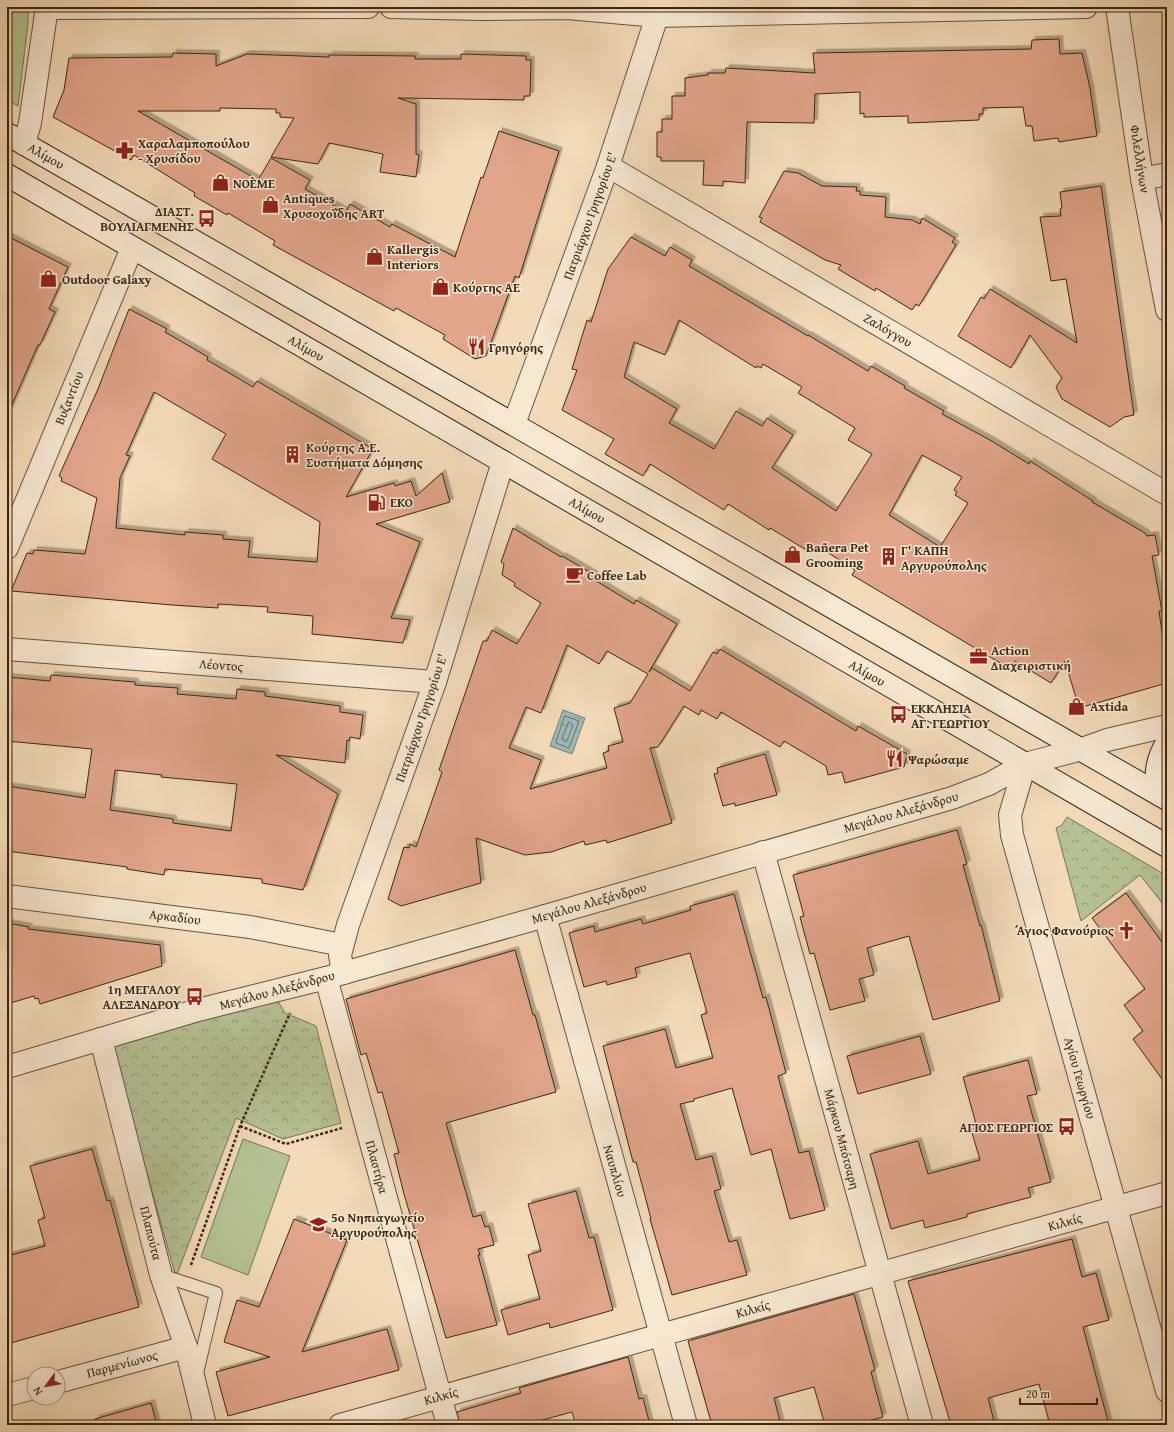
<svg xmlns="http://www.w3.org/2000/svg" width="1174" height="1432" font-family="'Gentium Book Plus',serif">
<defs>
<pattern id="forest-crowns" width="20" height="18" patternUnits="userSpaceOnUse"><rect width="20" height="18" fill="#b5c194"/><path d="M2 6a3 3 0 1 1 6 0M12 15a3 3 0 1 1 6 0" fill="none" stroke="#949d77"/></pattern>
<pattern id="water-ripples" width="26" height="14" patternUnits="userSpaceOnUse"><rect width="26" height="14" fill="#9fb9b9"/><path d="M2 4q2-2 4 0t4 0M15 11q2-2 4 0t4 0" fill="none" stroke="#839695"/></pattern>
<filter id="shadow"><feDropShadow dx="3.5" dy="-3.5" stdDeviation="0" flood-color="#0004"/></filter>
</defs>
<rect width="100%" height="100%" fill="#f3dbb9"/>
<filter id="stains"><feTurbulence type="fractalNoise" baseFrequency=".005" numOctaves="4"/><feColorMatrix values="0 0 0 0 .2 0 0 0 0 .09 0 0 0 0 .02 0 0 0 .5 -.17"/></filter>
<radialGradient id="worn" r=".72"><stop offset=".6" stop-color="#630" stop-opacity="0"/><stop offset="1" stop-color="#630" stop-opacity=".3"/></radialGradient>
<!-- grass -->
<g fill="#b5c194" stroke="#787453">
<polygon points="7,7 28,7 28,23 18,106 7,100"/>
<polygon points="243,1139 290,1156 248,1275 201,1257"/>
</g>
<!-- forest -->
<g fill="url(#forest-crowns)" stroke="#787453">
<polygon points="1067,817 1167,876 1167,909 1140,875 1081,921 1056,828 1062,825"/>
<polygon points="276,998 285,1013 316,1026 341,1123 283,1139 236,1118 176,1277 110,1042"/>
</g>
<!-- water -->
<polygon fill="url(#water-ripples)" stroke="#777e76" points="563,710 585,718 572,754 550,746"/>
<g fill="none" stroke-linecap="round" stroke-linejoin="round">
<!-- shore -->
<g stroke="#6c7066" stroke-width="1">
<polygon points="565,716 579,721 569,748 556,743"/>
<polygon points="569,722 573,725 567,741 565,742 562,739"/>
</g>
</g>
<!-- building -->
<g fill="#e1a58a" stroke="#3a2612" fill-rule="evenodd" filter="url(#shadow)">
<polygon points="1059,39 1060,54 1082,53 1090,88 1097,136 1059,142 1058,138 1034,141 1032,126 1026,126 1023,107 983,108 983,114 979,114 979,120 908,123 908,116 864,117 864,113 860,114 860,92 815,94 814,123 747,122 745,183 723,181 723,186 703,185 704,161 661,161 661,157 657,157 657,132 662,132 662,119 672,119 672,96 685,96 685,78 708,75 708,73 725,73 726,68 815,73 813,53 1031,49 1032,40"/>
<polygon points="173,53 216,54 216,66 247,54 329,57 329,55 415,56 415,59 461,59 461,54 526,56 526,60 531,60 530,96 524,96 524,100 398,98 416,104 416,154 419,155 416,177 380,172 383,154 329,143 318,164 271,157 294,118 280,117 280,113 276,113 276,109 220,108 220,111 138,111 258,180 271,158 310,180 305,189 346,212 350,204 390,227 392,224 455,257 481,177 483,178 499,131 559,151 519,278 515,276 486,356 475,359 443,339 445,335 396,308 394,311 273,245 275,241 228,213 227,215 194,196 195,193 134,155 131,160 53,117 64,90 69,58 172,57"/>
<polygon points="784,171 798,173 822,186 857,187 856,191 860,191 860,195 886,197 885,217 912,220 920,224 922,218 955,238 952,242 956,245 919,306 916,304 912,310 876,288 875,291 838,269 841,265 825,260 760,222 762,218 759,217"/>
<polygon points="1101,186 1134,415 1124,417 1110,427 1062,399 1056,387 1062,378 1030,335 1011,368 958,336 981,297 984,299 990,289 1077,343 1066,279 1051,281 1040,217 1061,216 1060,209 1062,208 1060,192"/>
<polygon points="7,236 68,267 49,309 55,312 40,345 38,345 7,416"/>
<path d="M631,237l34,19 5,-9 22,13 -3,6 61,36 58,34v-1l60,36 3,-5 34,20 -1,2 40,23 -2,3 48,26 39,24 1,-3 63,40 -1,1 53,31 2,3 8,-1 4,20 -7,1 10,55h-3l8,57v15l-88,25 -14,-47 -14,22 -36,-22 -3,4 -3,-2 -2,4 -155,-92 3,-5 -39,-25 -2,2 -2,-1 -4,5 -38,-23 -1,2 -41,-26 -4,6 -74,-46 -7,12 -38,-22 9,-15 -52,-29 15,-40 -5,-1 15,-49 4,2 17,-53zM679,320l77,48 1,-2 4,2 2,-4 39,23 -4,6 57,35 -7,12 24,14 -36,57 -64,-43 21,-33 -26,-17 -5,8 -26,-15 -22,38 -45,-26 8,-14 -53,-32 10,-35 31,13zM922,455l40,22 -8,13 3,2 -2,3 13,8 -28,44 -51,-32z"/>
<path d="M129,309l38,20 -2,3 43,25 -1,3 46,27 4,-6 116,68 -27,48 48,-14 1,3 16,-5 5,15 26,-23 8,29 -74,22 44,18 -29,76 19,2 -7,23 -91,-9 1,-18 -46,-4 1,-5 -50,-3v4l-46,-3 -161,-14 16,-38 6,1 1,-4 51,4 12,-56 -36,-17 1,-3 -3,-2 39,-87zM154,392l72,42 -14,25 108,63 -3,40 -69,-5 2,-16 -27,-2v-4l-38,-3v3l-69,-7 4,-50 10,-22 -4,-1z"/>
<path d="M513,528l48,29 1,-1 33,19 -2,4 41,25 2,-4 41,24 -28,48 3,-4 38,23 23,-39 4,2 3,-5 136,82 2,-5 49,28 -3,13 -59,16 -3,-11 -14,3 -2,-9 -42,-25 -4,6 -59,-35 -4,7 -16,-9 -2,5 -15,-9 -26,41 -8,1 22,75 -65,20 -1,-3 -21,5 -1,-4 -33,11 -26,3 -49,-17 5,45 -80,23 -13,-7 16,-52 5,1 1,-4 6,3 26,-75 -3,-2 44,-129h4l5,-11 25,14 24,-41 -27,-17 1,-3 -13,-8 2,-11 -3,-2zM567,645l32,19 8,-13 41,23 -18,29 -16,5 9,34 -15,4 1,5 -6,2 4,15 -77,21 11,-29 -32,-12 17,-41 15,6z"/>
<path d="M51,675l84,7v3l43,3 -1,6 59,5 1,-10 28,3v4l75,10v6l23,3 -3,24 -10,-2 -1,4 -2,-1 -2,23 -69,-8 62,39 -35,96 -41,-7v-4l-97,-10 -1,6 -37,-6v-2l-120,-16v-65l78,12 7,-49 -85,-8v-64l43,4zM115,770l47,5 -1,2 76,7 -6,47 -58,-8v-4l-63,-9z"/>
<polygon points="765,754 777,795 735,806 735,803 723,806 714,774 718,773 717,768"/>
<polygon points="957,830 967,864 963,865 980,926 981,925 1000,1001 933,1020 909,936 867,948 874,975 859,979 865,1001 830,1010 814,953 810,954 800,917 804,916 793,875"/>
<polygon points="1126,893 1167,949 1167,1086 1133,1039 1143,1031 1124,1005 1145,989 1092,918"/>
<polygon points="734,894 763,998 766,997 786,1073 778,1076 799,1153 809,1151 825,1210 790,1219 771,1149 751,1155 732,1088 694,1099 694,1101 680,1104 696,1160 712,1156 721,1189 714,1191 729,1242 737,1240 747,1275 672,1295 650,1219 651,1219 636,1162 633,1162 603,1046 665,1029 676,1068 713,1058 701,1015 707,1013 690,953 635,968 637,977 607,985 606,981 584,987 569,933 594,926 595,932 641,919 643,924 691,910 690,906"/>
<polygon points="7,923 29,927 28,929 160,945 162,966 40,1004 38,998 35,999 34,996 7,1004"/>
<polygon points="515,950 533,1015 535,1015 556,1092 446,1123 473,1217 481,1215 485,1227 489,1226 494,1245 478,1249 480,1255 478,1255 497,1325 446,1338 404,1194 394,1154 399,1153 382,1092 378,1093 366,1053 361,1055 346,999"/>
<polygon points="920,1036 931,1074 858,1094 847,1056"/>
<polygon points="1028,1060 1037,1094 1027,1096 1051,1182 1028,1188 1031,1197 967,1214 967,1217 925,1228 923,1220 891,1229 870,1154 918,1141 928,1174 980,1160 970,1126 976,1124 963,1077"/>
<polygon points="92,1149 107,1201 110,1200 139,1307 7,1344 7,1256 45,1246 38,1220 45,1218 30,1166"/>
<polygon points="576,1191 589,1238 594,1237 613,1310 550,1328 549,1323 508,1335 501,1310 540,1299 528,1255 541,1251 528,1204"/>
<polygon points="294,1219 347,1240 302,1352 387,1329 399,1370 228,1416 216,1372 270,1357 224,1342 237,1300 259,1307"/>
<polygon points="1072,1239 1082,1277 1096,1273 1109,1320 1083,1327 1109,1425 1050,1425 1039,1384 988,1398 995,1425 951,1425 908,1281"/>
<polygon points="854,1294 875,1370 871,1372 883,1417 852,1425 825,1425 814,1387 774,1398 781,1425 712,1425 688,1341"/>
<polygon points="628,1357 639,1399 643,1398 650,1425 576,1425 572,1412 524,1425 460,1425 457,1412 521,1393 519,1388"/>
<polygon points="151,1403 157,1425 95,1425 95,1419"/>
</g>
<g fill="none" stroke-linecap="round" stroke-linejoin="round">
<defs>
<polyline id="lane" points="161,1275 216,1293 197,1373"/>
<g id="street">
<polyline points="391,7 480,9 567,8 657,16 1086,7"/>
<polyline points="1117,7 1142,179 1167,310"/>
<polyline points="47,8 368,7"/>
<polyline points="24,144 30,123 47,7"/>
<polyline points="608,166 1167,494"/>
<polyline points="1142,179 1167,174"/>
<polyline points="514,424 608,166 660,7"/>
<polyline points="7,548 132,248"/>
<polyline points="7,649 435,682"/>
<polyline points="1025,764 1010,815 1012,835 1167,1391"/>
<polyline points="763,852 922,1425"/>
<polyline points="7,896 250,927 342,945"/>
<polyline points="545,916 686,1425"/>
<polyline points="343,973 340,955 348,925 435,682 503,462"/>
<polyline points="326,978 448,1425"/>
<polyline points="101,1039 161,1275 186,1347 205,1425"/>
<polyline points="7,1067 198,1010 326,978 545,916 952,798 989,784 1025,764 1082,749 1107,740 1167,726"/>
<polyline points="58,1382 186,1347"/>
<polyline points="7,1395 34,1388"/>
<polyline points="340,1425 1167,1193"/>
</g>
<g id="secondary">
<polyline points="7,134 1167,799"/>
<polyline points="7,175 1167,846"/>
<path d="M1167,743c-9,14 -18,43 0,55"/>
</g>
</defs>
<!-- lane casing -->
<use href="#lane" stroke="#68533c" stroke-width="14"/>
<!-- street casing -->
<use href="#street" stroke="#68533c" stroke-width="24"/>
<!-- secondary casing -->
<use href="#secondary" stroke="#3a2612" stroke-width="24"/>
<!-- path -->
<g stroke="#3a2612" stroke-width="2.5" stroke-dasharray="3 2" stroke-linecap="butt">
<polyline points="240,1126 286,1144 342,1128"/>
<polyline points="191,1265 240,1126 290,1013"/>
</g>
<!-- lane -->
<use href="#lane" stroke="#f7e8d2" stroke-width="12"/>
<!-- street -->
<use href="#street" stroke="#f7e8d2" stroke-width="22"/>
<!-- secondary -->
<use href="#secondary" stroke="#f7e8d2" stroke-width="22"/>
</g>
<!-- icons -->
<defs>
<symbol id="pharmacy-bare" viewBox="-9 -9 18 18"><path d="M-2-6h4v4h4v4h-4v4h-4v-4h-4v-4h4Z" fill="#8f2418" stroke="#f7e8d2" stroke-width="2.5" paint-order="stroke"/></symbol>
<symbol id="shop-bare" viewBox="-9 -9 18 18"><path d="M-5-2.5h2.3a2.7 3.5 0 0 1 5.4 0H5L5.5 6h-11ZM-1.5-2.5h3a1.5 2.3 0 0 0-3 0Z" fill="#8f2418" stroke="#f7e8d2" stroke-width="2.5" paint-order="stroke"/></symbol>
<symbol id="bus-bare" viewBox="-9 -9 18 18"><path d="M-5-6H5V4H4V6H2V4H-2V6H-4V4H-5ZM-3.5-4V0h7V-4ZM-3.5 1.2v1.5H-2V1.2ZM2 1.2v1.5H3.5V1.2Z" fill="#8f2418" stroke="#f7e8d2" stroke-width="2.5" paint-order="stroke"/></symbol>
<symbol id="restaurant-bare" viewBox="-9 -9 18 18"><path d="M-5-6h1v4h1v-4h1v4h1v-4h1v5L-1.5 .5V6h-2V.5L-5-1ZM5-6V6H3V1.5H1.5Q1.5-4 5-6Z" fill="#8f2418" stroke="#f7e8d2" stroke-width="2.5" paint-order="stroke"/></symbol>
<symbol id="building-bare" viewBox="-9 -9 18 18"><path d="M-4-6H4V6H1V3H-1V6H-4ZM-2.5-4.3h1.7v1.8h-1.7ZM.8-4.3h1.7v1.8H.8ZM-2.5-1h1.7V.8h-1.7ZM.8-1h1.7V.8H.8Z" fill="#8f2418" stroke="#f7e8d2" stroke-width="2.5" paint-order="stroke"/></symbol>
<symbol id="fuel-bare" viewBox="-9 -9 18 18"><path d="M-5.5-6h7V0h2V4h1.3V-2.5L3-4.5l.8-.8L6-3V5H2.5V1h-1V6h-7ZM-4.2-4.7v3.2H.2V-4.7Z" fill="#8f2418" stroke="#f7e8d2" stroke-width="2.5" paint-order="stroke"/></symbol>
<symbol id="cafe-bare" viewBox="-9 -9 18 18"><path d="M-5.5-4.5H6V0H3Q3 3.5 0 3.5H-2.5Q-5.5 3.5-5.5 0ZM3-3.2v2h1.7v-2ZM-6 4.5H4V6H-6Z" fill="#8f2418" stroke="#f7e8d2" stroke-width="2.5" paint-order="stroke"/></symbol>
<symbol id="office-bare" viewBox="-9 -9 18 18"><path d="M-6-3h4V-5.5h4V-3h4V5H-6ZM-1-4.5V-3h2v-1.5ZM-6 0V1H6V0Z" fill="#8f2418" stroke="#f7e8d2" stroke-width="2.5" paint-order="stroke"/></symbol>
<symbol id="church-bare" viewBox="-9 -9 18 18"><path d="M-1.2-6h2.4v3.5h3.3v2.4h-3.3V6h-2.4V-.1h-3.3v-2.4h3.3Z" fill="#8f2418" stroke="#f7e8d2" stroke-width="2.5" paint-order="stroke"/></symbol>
<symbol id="school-bare" viewBox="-9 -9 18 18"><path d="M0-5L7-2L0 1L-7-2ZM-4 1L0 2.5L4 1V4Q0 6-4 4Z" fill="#8f2418" stroke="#f7e8d2" stroke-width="2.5" paint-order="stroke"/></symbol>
</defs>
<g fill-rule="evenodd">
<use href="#pharmacy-bare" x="112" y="138" width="25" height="25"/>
<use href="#shop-bare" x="208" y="170" width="25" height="25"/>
<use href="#shop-bare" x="258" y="192" width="25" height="25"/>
<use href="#bus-bare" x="194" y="206" width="25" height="25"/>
<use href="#shop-bare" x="362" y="244" width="25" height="25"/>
<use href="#shop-bare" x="36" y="266" width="25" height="25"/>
<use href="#shop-bare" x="428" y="274" width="25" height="25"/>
<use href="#restaurant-bare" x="464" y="334" width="25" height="25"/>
<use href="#building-bare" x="280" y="442" width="25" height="25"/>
<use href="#fuel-bare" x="364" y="490" width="25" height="25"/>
<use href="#shop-bare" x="780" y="542" width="25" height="25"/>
<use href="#building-bare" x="876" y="544" width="25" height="25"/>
<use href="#cafe-bare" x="562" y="562" width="25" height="25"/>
<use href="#office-bare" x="966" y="644" width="25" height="25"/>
<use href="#shop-bare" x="1064" y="694" width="25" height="25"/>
<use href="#bus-bare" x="886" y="702" width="25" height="25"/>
<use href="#restaurant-bare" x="882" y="746" width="25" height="25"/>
<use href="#church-bare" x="1114" y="918" width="25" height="25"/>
<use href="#bus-bare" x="182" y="984" width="25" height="25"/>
<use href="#bus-bare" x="1054" y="1114" width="25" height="25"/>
<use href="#school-bare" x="306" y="1212" width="25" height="25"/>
</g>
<g text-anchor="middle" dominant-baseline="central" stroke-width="3" stroke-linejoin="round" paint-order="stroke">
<!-- poi labels -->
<g font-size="13" font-weight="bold" fill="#3a2612" stroke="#f7e8d2" text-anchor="start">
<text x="138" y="143">Χαραλαμποπούλου<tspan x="138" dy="15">- Χρυσίδου</tspan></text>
<text x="233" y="183">NOÈME</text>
<text x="283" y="198">Antiques<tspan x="283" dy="15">Χρυσοχοΐδης ART</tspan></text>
<text x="194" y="211" text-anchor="end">ΔΙΑΣΤ.<tspan x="194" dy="15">ΒΟΥΛΙΑΓΜΕΝΗΣ</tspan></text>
<text x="387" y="249">Kallergis<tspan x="387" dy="15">Interiors</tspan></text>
<text x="62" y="279">Outdoor Galaxy</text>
<text x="453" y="287">Κούρτης ΑΕ</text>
<text x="489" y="347">Γρηγόρης</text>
<text x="306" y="447">Κούρτης Α.Ε.<tspan x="306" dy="15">Συστήματα Δόμησης</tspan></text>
<text x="390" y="502">EKO</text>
<text x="806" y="547">Bañera Pet<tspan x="806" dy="15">Grooming</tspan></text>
<text x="901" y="550">Γ' ΚΑΠΗ<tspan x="901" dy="15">Αργυρούπολης</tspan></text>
<text x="587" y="575">Coffee Lab</text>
<text x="991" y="650">Action<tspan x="991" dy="15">Διαχειριστική</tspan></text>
<text x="1090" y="706">Axtida</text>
<text x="911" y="708">ΕΚΚΛΗΣΙΑ<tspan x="911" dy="15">ΑΓ. ΓΕΩΡΓΙΟΥ</tspan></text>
<text x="908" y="759">Ψαρώσαμε</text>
<text x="1114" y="930" text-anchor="end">Άγιος Φανούριος</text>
<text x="181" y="989" text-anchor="end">1η ΜΕΓΑΛΟΥ<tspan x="181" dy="15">ΑΛΕΞΑΝΔΡΟΥ</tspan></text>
<text x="1053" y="1127" text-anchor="end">ΑΓΙΟΣ ΓΕΩΡΓΙΟΣ</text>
<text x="331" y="1217">5ο Νηπιαγωγείο<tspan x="331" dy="15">Αργυρούπολης</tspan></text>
</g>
<!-- street labels -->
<g font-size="13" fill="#3a2612" stroke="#f7e8d2">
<text transform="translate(46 156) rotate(30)">Αλίμου</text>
<text transform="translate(1140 159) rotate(81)">Φιλελλήνων</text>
<text transform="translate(590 216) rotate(-70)">Πατριάρχου Γρηγορίου Ε'</text>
<text transform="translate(888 330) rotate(30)">Ζαλόγγου</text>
<text transform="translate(306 348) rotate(30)">Αλίμου</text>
<text transform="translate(69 398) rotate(-68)">Βυζαντίου</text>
<text transform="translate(587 510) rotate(30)">Αλίμου</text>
<text transform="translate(221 665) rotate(4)">Λέοντος</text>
<text transform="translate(867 673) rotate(30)">Αλίμου</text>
<text transform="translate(421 718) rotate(-71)">Πατριάρχου Γρηγορίου Ε'</text>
<text transform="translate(901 812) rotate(-16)">Μεγάλου Αλεξάνδρου</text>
<text transform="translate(589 903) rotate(-16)">Μεγάλου Αλεξάνδρου</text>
<text transform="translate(175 917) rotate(7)">Αρκαδίου</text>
<text transform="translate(277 990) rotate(-15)">Μεγάλου Αλεξάνδρου</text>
<text transform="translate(1080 1078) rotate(74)">Αγίου Γεωργίου</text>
<text transform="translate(842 1139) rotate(75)">Μάρκου Μπότσαρη</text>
<text transform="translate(377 1167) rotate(75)">Πλαστήρα</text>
<text transform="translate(615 1171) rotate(74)">Ναυπλίου</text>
<text transform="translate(1065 1222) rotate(-16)">Κιλκίς</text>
<text transform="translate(151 1233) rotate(76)">Πλαπούτα</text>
<text transform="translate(753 1309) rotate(-16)">Κιλκίς</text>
<text transform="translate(122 1364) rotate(-15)">Παρμενίωνος</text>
<text transform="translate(441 1396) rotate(-16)">Κιλκίς</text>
</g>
</g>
<!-- margin -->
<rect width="1174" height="1432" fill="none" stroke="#f3dbb9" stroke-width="24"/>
<rect x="8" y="8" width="1158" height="1416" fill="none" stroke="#3a2612" stroke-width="2"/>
<rect x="12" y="12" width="1150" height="1408" fill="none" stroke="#3a2612"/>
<!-- north arrow -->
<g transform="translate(46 1386) rotate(238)"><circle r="19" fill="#f7e8d2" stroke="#ab9a85"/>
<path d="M0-3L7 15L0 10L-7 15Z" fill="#8f2418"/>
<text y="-6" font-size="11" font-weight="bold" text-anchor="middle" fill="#3a2612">N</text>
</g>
<!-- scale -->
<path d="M1020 1398v6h77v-6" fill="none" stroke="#3a2612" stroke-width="2"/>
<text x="1026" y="1398" font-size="12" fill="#3a2612" stroke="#f7e8d2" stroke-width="3" paint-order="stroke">20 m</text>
<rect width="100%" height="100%" filter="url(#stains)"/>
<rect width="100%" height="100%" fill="url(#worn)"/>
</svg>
